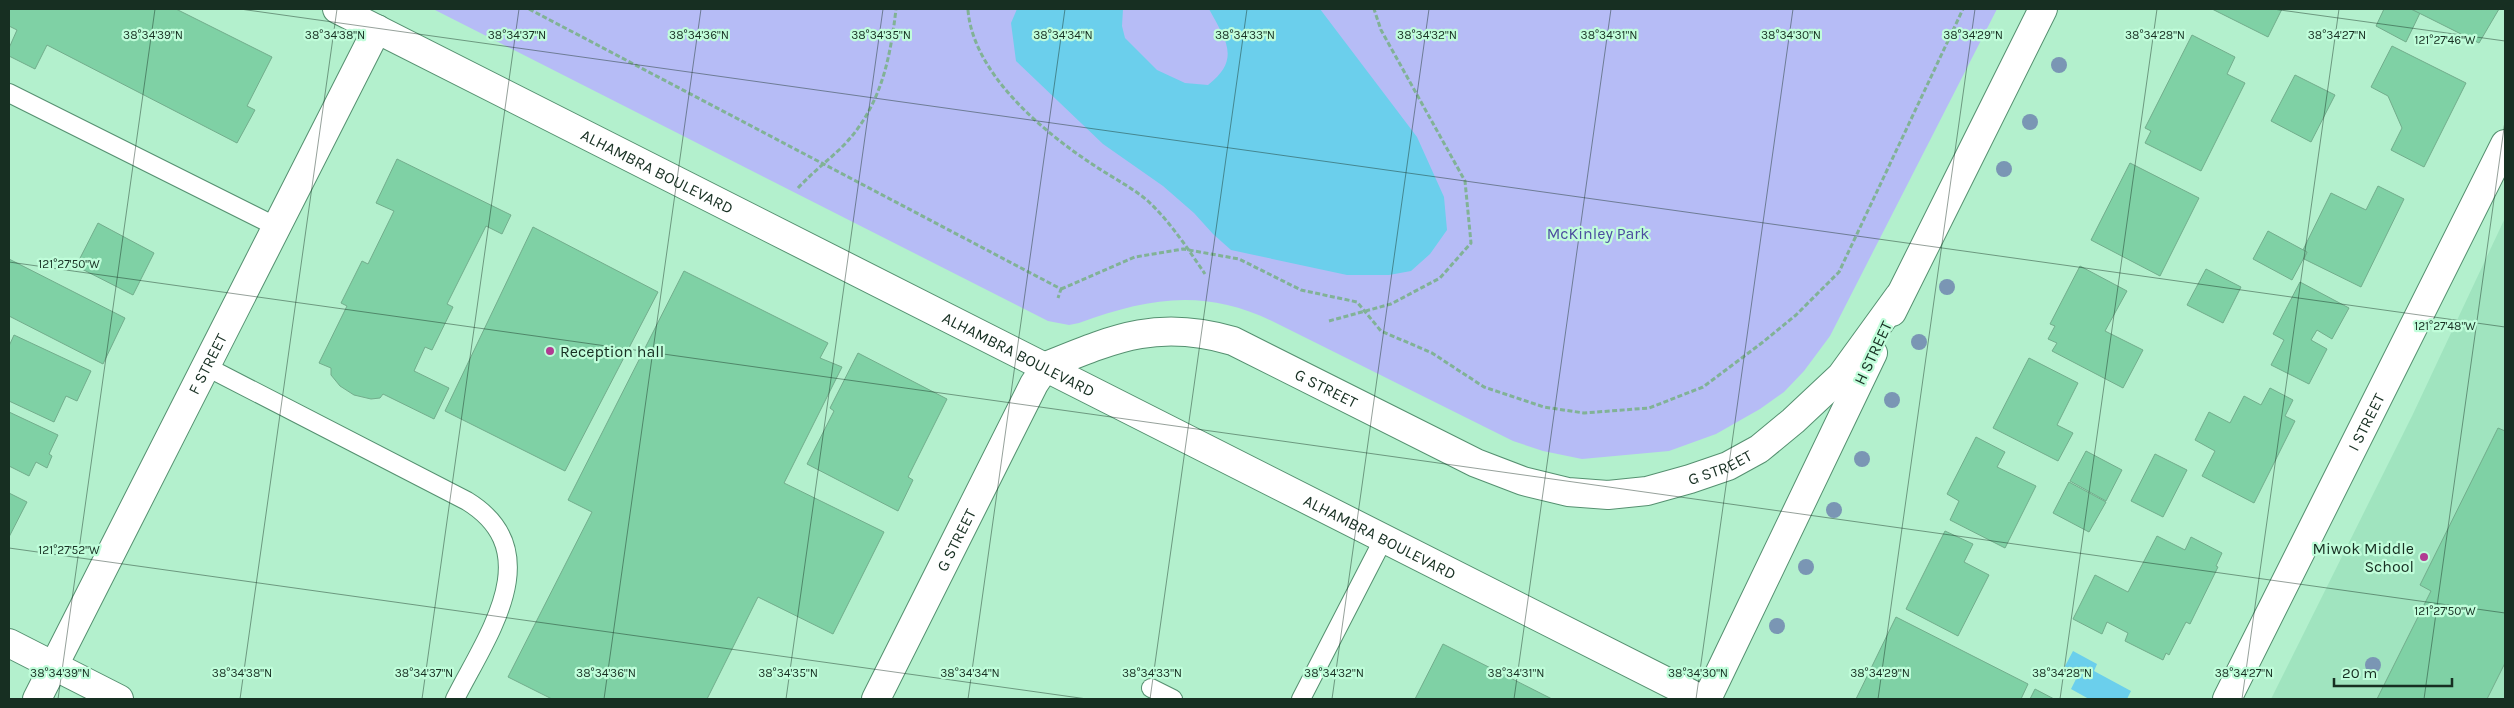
<svg xmlns="http://www.w3.org/2000/svg" width="2514" height="708" font-family="Karla,sans-serif">
<rect width="100%" height="100%" fill="#b3f0cd"/>
<!-- built -->
<polygon fill="#a0e4bf" points="2505,218 2505,699 2271,699 2413,414"/>
<!-- green -->
<path fill="#b6bcf6" d="M433,9h1564l-167,327 -26,35 -20,21 -24,17 -44,25 -47,17 -87,8 -39,-8 -30,-10 -241,-120c-69,-33 -124,-23 -193,2l-10,2 -21,-4z"/>
<!-- water -->
<g fill="#6bcfec">
<path d="M1017,9h106l-1,17 3,12 32,32 28,13 23,2c34,-26 17,-46 1,-76h111l97,128 27,60 3,33 -17,24 -19,17 -22,4h-42l-116,-25 -18,-16 -19,-21 -31,-27 -60,-42 -87,-83 -5,-38z"/>
<polygon points="2073,651 2097,664 2094,671 2131,691 2127,699 2089,699 2071,689 2078,675 2064,668"/>
</g>
<!-- building -->
<g fill="#7fd1a5" stroke="#72ad8c">
<polygon points="9,9 176,9 272,57 247,106 255,110 237,143 47,45 35,69 9,56 9,48 17,30 9,26"/>
<polygon points="2212,9 2282,9 2268,37"/>
<polygon points="2384,9 2411,9 2420,13 2406,42 2376,26"/>
<polygon points="2411,9 2499,9 2479,43"/>
<polygon points="2192,35 2235,57 2227,74 2245,83 2201,171 2145,143 2151,131 2145,128"/>
<polygon points="2392,46 2466,83 2424,167 2391,150 2402,128 2388,96 2371,87"/>
<polygon points="2295,75 2335,95 2311,142 2271,121"/>
<polygon points="397,159 511,215 502,234 486,226 447,304 453,307 432,350 425,347 414,371 449,388 434,419 383,394 380,398 371,399 354,395 340,386 331,375 331,368 319,363 347,306 341,303 362,261 368,264 394,211 376,203"/>
<polygon points="2130,163 2199,198 2160,276 2091,240"/>
<polygon points="2378,186 2404,199 2361,287 2304,259 2307,252 2303,250 2331,193 2366,210"/>
<polygon points="98,223 154,253 133,295 76,266"/>
<polygon points="533,227 658,292 565,471 445,411"/>
<polygon points="2268,231 2307,252 2292,280 2253,259"/>
<polygon points="9,259 125,318 103,364 9,316"/>
<polygon points="2080,266 2127,291 2105,331 2143,350 2123,388 2052,351 2057,343 2048,339 2055,326 2050,324"/>
<polygon points="2206,269 2241,287 2223,323 2187,305"/>
<polygon points="684,271 828,343 820,358 842,367 784,483 884,532 833,634 758,597 707,699 552,699 508,677 592,512 568,500"/>
<polygon points="2300,282 2349,308 2332,339 2317,330 2311,340 2327,349 2309,384 2271,365 2284,340 2273,334"/>
<polygon points="14,335 91,371 77,401 66,396 54,422 9,401 9,346"/>
<polygon points="858,353 947,399 908,477 913,480 898,511 807,464 834,411 830,408"/>
<polygon points="2029,358 2078,383 2057,425 2073,433 2058,461 1993,428"/>
<polygon points="2270,388 2293,400 2285,416 2295,421 2254,503 2202,476 2215,451 2195,440 2209,412 2230,423 2244,396 2261,405"/>
<polygon points="9,412 58,435 49,454 52,456 47,468 36,462 29,476 9,466"/>
<polygon points="2498,428 2505,431 2505,663 2487,699 2377,699 2431,591 2420,585"/>
<polygon points="1976,437 2005,452 1997,467 2036,486 2005,548 1950,520 1959,501 1947,494"/>
<polygon points="2086,451 2122,470 2106,501 2070,481"/>
<polygon points="2155,454 2187,470 2163,517 2131,501"/>
<polygon points="2069,482 2106,502 2089,532 2053,513"/>
<polygon points="9,493 27,502 9,537"/>
<polygon points="1945,531 1973,544 1964,562 1989,575 1958,636 1906,609"/>
<polygon points="2157,536 2185,550 2191,537 2222,553 2216,566 2218,567 2190,624 2186,622 2169,655 2166,653 2163,660 2125,641 2128,633 2107,622 2102,634 2073,619 2095,575 2128,592"/>
<polygon points="1896,617 2028,684 2021,699 1856,699"/>
<polygon points="1443,644 1552,699 1415,699"/>
<polygon points="2035,689 2054,699 2030,699"/>
</g>
<g fill="none" stroke-linecap="round" stroke-linejoin="round">
<defs>
<g id="lane">
<polyline points="9,93 275,226"/>
<path d="M205,366l262,135c83,51 19,136 -12,198"/>
<polyline points="1151,688 1173,699"/>
<polyline points="1301,699 1384,538"/>
</g>
<g id="street">
<path id="s1" d="M37,699l340,-670"/>
<path id="s2" d="M876,699l158,-315 12,-18"/>
<path id="s3" d="M2227,699l278,-555"/>
</g>
<g id="secondary">
<path id="s4" d="M337,9l1364,690"/>
<polyline points="1892,312 2043,9"/>
<path id="s5" d="M1046,366c69,-28 112,-47 187,-25l243,122 47,18 45,11 40,3 39,-4 43,-12 38,-13 31,-17 34,-28 48,-45 58,-80"/>
<polyline points="9,643 119,699"/>
<polyline points="1707,699 1873,353"/>
</g>
</defs>
<!-- lane casing -->
<use href="#lane" stroke="#559070" stroke-width="20"/>
<!-- street casing -->
<use href="#street" stroke="#559070" stroke-width="30"/>
<!-- secondary casing -->
<use href="#secondary" stroke="#559070" stroke-width="30"/>
<!-- path -->
<g stroke="#81b296" stroke-width="3" stroke-dasharray="5 2.5" stroke-linecap="butt">
<polyline points="529,9 1061,289 1058,298"/>
<path d="M968,10c5,63 74,121 124,154 19,13 40,23 57,38 22,21 39,47 56,72"/>
<path d="M798,188c13,-14 28,-26 42,-39 40,-39 50,-88 56,-140"/>
<polyline points="1061,289 1135,257 1183,249 1239,259 1301,290 1357,302 1381,331 1432,353 1484,387 1544,407 1584,413 1649,408 1703,387 1763,342 1796,315 1839,272 1963,9"/>
<polyline points="1329,321 1391,304 1440,278 1471,243 1465,181 1381,30 1374,9"/>
</g>
<!-- lane -->
<use href="#lane" stroke="#fff" stroke-width="18"/>
<!-- street -->
<use href="#street" stroke="#fff" stroke-width="28"/>
<!-- secondary -->
<use href="#secondary" stroke="#fff" stroke-width="28"/>
</g>
<!-- trees -->
<g fill="#7a96b4">
<circle cx="2059" cy="65" r="8"/>
<circle cx="2030" cy="122" r="8"/>
<circle cx="2004" cy="169" r="8"/>
<circle cx="1947" cy="287" r="8"/>
<circle cx="1919" cy="342" r="8"/>
<circle cx="1892" cy="400" r="8"/>
<circle cx="1862" cy="459" r="8"/>
<circle cx="1834" cy="510" r="8"/>
<circle cx="1806" cy="567" r="8"/>
<circle cx="1777" cy="626" r="8"/>
<circle cx="2373" cy="665" r="8"/>
</g>
<!-- ticks -->
<path fill="none" stroke="#172f22" stroke-width="1" stroke-opacity="0.45" d="M240,9l2265,318M2273,9l232,32M9,262l2496,351M9,548l1078,151M58,699l97,-690M240,699l97,-690M422,699l97,-690M604,699l97,-690M786,699l97,-690M968,699l97,-690M1150,699l97,-690M1332,699l97,-690M1514,699l97,-690M1696,699l97,-690M1878,699l97,-690M2060,699l97,-690M2242,699l97,-690M2424,699l81,-578"/>
<!-- markers -->
<g fill="#b13b92" stroke="#c0fdda" stroke-width="2">
<circle cx="550" cy="351" r="5"/>
<circle cx="2424" cy="557" r="5"/>
</g>
<g text-anchor="middle" dominant-baseline="central" stroke-width="4.5" stroke-linejoin="round" paint-order="stroke">
<!-- street labels -->
<g font-size="16" fill="#172f22" stroke="#c0fdda">
<text stroke="none"><textPath href="#s4" startOffset="359">ALHAMBRA BOULEVARD</textPath></text>
<text stroke="none"><textPath href="#s4" startOffset="764">ALHAMBRA BOULEVARD</textPath></text>
<text transform="translate(1873 353) rotate(-65)">H STREET</text>
<text stroke="none"><textPath href="#s1" startOffset="376">F STREET</textPath></text>
<text stroke="none"><textPath href="#s5" startOffset="298">G STREET</textPath></text>
<text stroke="none"><textPath href="#s3" startOffset="310">I STREET</textPath></text>
<text stroke="none"><textPath href="#s5" startOffset="718">G STREET</textPath></text>
<text stroke="none"><textPath href="#s4" startOffset="1169">ALHAMBRA BOULEVARD</textPath></text>
<text stroke="none"><textPath href="#s2" startOffset="178">G STREET</textPath></text>
</g>
<!-- park labels -->
<g font-size="16" fill="#4b4c9f" stroke="#c0fdda">
<text x="1598" y="233">McKinley Park</text>
</g>
<!-- poi labels -->
<g font-size="16" fill="#172f22" stroke="#c0fdda" text-anchor="start">
<text x="560" y="351">Reception hall</text>
<text x="2414" y="548" text-anchor="end">Miwok Middle<tspan x="2414" dy="18">School</tspan></text>
</g>
</g>
<g font-size="12" text-anchor="middle" fill="#172f22" stroke="#c0fdda" stroke-width="4.5" stroke-linejoin="round" paint-order="stroke">
<text x="153" y="39">38°34'39"N</text>
<text x="335" y="39">38°34'38"N</text>
<text x="517" y="39">38°34'37"N</text>
<text x="699" y="39">38°34'36"N</text>
<text x="881" y="39">38°34'35"N</text>
<text x="1063" y="39">38°34'34"N</text>
<text x="1245" y="39">38°34'33"N</text>
<text x="1427" y="39">38°34'32"N</text>
<text x="1609" y="39">38°34'31"N</text>
<text x="1791" y="39">38°34'30"N</text>
<text x="1973" y="39">38°34'29"N</text>
<text x="2155" y="39">38°34'28"N</text>
<text x="2337" y="39">38°34'27"N</text>
<text x="2445" y="44">121°27'46"W</text>
<text x="69" y="268">121°27'50"W</text>
<text x="2445" y="330">121°27'48"W</text>
<text x="69" y="554">121°27'52"W</text>
<text x="2445" y="615">121°27'50"W</text>
<text x="60" y="677">38°34'39"N</text>
<text x="242" y="677">38°34'38"N</text>
<text x="424" y="677">38°34'37"N</text>
<text x="606" y="677">38°34'36"N</text>
<text x="788" y="677">38°34'35"N</text>
<text x="970" y="677">38°34'34"N</text>
<text x="1152" y="677">38°34'33"N</text>
<text x="1334" y="677">38°34'32"N</text>
<text x="1516" y="677">38°34'31"N</text>
<text x="1698" y="677">38°34'30"N</text>
<text x="1880" y="677">38°34'29"N</text>
<text x="2062" y="677">38°34'28"N</text>
<text x="2244" y="677">38°34'27"N</text>
</g>
<!-- border -->
<rect width="2514" height="708" fill="none" stroke="#172f22" stroke-width="20"/>
<!-- scale -->
<path d="M2334 678v8h118v-8" fill="none" stroke="#172f22" stroke-width="2.5"/>
<text x="2342" y="678" font-size="15" fill="#172f22" stroke="#c0fdda" stroke-width="4" paint-order="stroke">20 m</text>
</svg>
